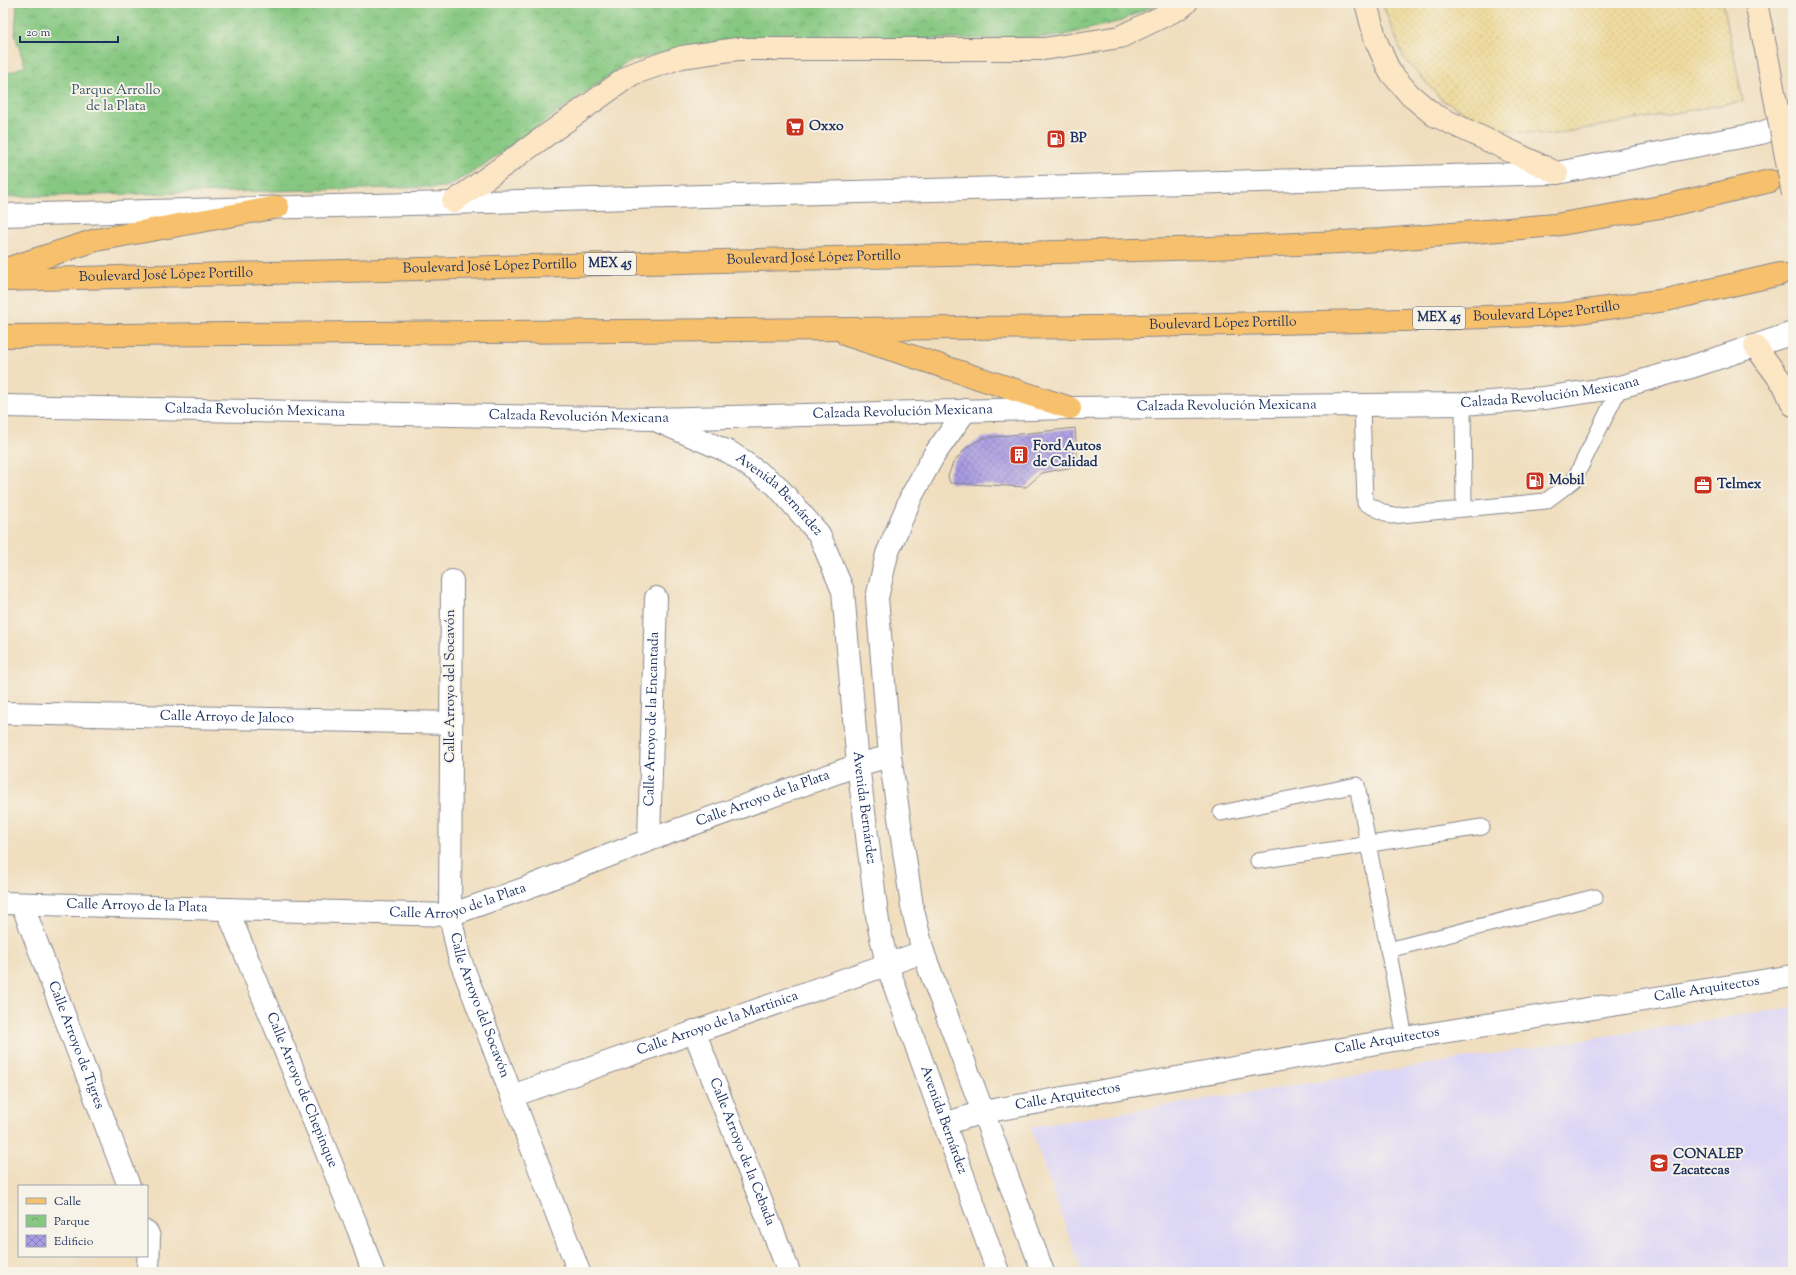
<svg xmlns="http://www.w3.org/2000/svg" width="1796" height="1275" font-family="'Sorts Mill Goudy',serif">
<defs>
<pattern id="sand-dots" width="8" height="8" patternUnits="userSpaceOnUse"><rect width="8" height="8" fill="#eeda9e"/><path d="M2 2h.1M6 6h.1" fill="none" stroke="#ccbb8a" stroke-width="1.8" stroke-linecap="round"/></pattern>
<pattern id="park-crowns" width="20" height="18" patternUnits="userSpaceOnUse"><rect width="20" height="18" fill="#86c881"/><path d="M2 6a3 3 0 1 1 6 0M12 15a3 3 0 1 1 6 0" fill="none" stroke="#6da36d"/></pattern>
<pattern id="building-cross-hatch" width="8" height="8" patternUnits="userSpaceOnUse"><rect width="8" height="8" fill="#a89be2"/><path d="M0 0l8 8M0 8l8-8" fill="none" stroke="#887fba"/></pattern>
</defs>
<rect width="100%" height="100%" fill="#f7f3e8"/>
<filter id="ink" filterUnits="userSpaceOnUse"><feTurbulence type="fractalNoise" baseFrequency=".025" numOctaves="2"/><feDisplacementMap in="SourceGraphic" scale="8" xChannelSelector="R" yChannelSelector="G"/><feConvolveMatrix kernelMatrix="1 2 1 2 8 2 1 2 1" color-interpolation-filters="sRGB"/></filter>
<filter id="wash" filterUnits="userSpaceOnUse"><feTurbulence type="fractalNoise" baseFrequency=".012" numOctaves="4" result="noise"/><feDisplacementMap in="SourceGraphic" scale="16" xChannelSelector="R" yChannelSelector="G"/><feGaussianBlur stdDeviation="0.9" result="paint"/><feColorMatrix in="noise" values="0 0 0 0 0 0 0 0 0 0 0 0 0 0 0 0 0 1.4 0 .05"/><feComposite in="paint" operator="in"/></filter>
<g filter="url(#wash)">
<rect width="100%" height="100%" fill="#f0debe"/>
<!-- built -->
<polygon fill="#dcd6f6" points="1793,1007 1793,1272 1082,1272 1030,1127"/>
<!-- sand -->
<polygon fill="url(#sand-dots)" stroke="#84847e" points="1382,3 1723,3 1743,101 1548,135 1492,127 1442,100 1404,58"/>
<!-- park -->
<polygon fill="url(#park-crowns)" stroke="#507c70" points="17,3 1159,3 1121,21 1056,37 954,39 853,39 819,37 668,51 628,62 478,169 446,187 3,197 3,75 25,66 15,35"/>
<g id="blocks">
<!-- building -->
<polygon fill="url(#building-cross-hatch)" points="1075,428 1078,466 1042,473 1026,487 950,483 948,476 953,463 967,447 983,438"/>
</g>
</g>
<g filter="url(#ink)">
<use href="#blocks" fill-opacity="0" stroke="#86868e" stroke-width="1"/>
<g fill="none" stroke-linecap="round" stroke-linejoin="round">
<defs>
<g id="service">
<polyline points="1463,404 1464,509"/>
<polyline points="1362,406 1365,503 1391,516 1546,501 1574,480 1620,387"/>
<polyline points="1221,813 1357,785 1405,1038"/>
<polyline points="1258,861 1482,827"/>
<polyline points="1388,950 1595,897"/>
</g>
<g id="minor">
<polyline points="966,410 934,455 912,495 887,554 877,598 890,756 912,906 923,952 1043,1272"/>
<path id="s1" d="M653,419l78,34 45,32 43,49 24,57 15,174 20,157 9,43 111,307"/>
<path id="s2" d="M452,581l-2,334 9,42 120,315"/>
<path id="s3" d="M3,713l447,10"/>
<path id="s4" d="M649,840l7,-242"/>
<path id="s5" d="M3,903l447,12 76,-27 123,-48 209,-75 32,-9"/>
<path id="s6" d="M22,904l107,282"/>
<path id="s7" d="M227,909l132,322 14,41"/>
<path id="s8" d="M694,1031l95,241"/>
<path id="s9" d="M512,1096l411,-144"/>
<path id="s10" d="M944,1124l39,-12 422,-74 388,-62"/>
<polyline points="147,1232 149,1237 148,1272"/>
</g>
<g id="tertiary">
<polyline points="3,215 1557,173 1761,133 1793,122"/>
<path id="s11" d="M3,406l650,13 417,-11 393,-4 81,-6 76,-11 71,-20 102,-34"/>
</g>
<g id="secondary">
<polyline points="1366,3 1376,41 1390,72 1410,95 1434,115 1557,173"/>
<polyline points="1756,3 1766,50"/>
<polyline points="453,202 632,74 682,57 737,49 1044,49 1120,37 1180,8 1186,3"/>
<polyline points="1755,346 1784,385 1793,405"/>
</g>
<g id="primary">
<polyline points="3,270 96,240 278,207"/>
<path id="s12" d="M3,280l1208,-32 172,-8 172,-15 111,-19 104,-25"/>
<polyline points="847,335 1070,408"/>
<path id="s13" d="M3,336l1092,-9 309,-7 160,-6 102,-14 114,-26"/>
</g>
</defs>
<!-- service casing -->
<use href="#service" stroke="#86868e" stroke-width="17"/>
<!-- minor casing -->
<use href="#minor" stroke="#86868e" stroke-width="24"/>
<!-- tertiary casing -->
<use href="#tertiary" stroke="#86868e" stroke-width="24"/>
<!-- secondary casing -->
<use href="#secondary" stroke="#86868e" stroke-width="24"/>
<!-- primary casing -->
<use href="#primary" stroke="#86868e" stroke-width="24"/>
<!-- service -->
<use href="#service" stroke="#fff" stroke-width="15"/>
<!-- minor -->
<use href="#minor" stroke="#fff" stroke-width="22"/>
<!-- tertiary -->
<use href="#tertiary" stroke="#fff" stroke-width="22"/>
<!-- secondary -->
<use href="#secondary" stroke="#fce6c4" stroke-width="22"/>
<!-- primary -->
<use href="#primary" stroke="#f7c06c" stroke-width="22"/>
<defs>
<polyline id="secondary-bridge" points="1766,50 1793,194"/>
</defs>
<!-- secondary-bridge casing -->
<use href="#secondary-bridge" stroke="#86868e" stroke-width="24" stroke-linecap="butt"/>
<!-- secondary-bridge -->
<use href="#secondary-bridge" stroke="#fce6c4" stroke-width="22"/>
</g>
</g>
<!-- icons -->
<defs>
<symbol id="supermarket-square" viewBox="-11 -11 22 22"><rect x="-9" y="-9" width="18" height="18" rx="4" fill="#c8321e" stroke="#f7f3e8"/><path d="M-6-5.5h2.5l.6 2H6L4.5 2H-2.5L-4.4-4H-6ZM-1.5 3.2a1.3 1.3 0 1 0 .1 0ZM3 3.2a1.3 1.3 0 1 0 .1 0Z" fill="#fff"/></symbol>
<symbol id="fuel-square" viewBox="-11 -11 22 22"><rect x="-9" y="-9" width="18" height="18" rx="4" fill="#c8321e" stroke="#f7f3e8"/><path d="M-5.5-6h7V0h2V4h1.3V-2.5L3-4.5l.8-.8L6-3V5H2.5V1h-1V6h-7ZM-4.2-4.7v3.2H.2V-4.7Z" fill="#fff"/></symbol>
<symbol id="building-square" viewBox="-11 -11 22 22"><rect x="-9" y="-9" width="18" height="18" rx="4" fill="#c8321e" stroke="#f7f3e8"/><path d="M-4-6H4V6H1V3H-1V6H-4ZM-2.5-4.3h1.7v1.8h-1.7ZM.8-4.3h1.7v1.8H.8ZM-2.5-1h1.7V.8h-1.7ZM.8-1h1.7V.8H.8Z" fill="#fff"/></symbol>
<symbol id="office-square" viewBox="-11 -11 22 22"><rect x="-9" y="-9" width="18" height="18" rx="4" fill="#c8321e" stroke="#f7f3e8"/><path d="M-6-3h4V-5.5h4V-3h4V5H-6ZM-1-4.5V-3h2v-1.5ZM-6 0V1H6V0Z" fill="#fff"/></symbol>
<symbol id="school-square" viewBox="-11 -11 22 22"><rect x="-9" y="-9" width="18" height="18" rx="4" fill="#c8321e" stroke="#f7f3e8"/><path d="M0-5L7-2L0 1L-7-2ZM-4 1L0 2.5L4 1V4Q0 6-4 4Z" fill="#fff"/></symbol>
</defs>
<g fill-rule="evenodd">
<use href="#supermarket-square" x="784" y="116" width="22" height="22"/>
<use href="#fuel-square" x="1045" y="128" width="22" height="22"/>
<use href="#building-square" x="1008" y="444" width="22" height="22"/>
<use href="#fuel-square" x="1524" y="470" width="22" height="22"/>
<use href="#office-square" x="1692" y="474" width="22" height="22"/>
<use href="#school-square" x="1648" y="1152" width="22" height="22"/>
</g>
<g text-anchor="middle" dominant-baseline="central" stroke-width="4" stroke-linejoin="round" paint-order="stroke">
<!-- shield labels -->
<g fill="#f7f3e8" stroke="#5d6a87" stroke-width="1">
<rect x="584" y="253" width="52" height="22" rx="3"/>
<rect x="1413" y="307" width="52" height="22" rx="3"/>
</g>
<g font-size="13" font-weight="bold" fill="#1b2f5e">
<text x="610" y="264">MEX 45</text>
<text x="1439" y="318">MEX 45</text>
</g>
<!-- park labels -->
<g font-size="14" fill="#365567" stroke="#f7f3e8">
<text x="116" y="91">Parque Arrollo<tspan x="116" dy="16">de la Plata</tspan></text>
</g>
<!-- poi labels -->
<g font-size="14" font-weight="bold" fill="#1b2f5e" stroke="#f7f3e8" text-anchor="start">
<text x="809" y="127">Oxxo</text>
<text x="1070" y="139">BP</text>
<text x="1033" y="447">Ford Autos<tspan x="1033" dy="16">de Calidad</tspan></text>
<text x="1549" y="481">Mobil</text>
<text x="1717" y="485">Telmex</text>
<text x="1673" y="1155">CONALEP<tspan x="1673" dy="16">Zacatecas</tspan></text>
</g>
<!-- street labels -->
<g font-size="14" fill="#1b2f5e" stroke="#f7f3e8">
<text stroke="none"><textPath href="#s12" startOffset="811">Boulevard José López Portillo</textPath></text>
<text stroke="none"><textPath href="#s12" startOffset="487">Boulevard José López Portillo</textPath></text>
<text stroke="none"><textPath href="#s12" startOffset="163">Boulevard José López Portillo</textPath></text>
<text stroke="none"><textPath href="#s13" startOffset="1544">Boulevard López Portillo</textPath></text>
<text stroke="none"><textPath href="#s13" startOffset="1220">Boulevard López Portillo</textPath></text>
<text stroke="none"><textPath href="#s11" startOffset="1548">Calzada Revolución Mexicana</textPath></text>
<text stroke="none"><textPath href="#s11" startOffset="1224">Calzada Revolución Mexicana</textPath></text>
<text stroke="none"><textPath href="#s11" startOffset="252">Calzada Revolución Mexicana</textPath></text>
<text stroke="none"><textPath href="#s11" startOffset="900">Calzada Revolución Mexicana</textPath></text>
<text stroke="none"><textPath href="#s11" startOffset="576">Calzada Revolución Mexicana</textPath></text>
<text stroke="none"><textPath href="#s1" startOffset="149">Avenida Bernárdez</textPath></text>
<text transform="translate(451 686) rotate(-90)">Calle Arroyo del Socavón</text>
<text stroke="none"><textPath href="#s3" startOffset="224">Calle Arroyo de Jaloco</textPath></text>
<text stroke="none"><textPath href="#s4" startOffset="121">Calle Arroyo de la Encantada</textPath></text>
<text stroke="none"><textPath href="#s5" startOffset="781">Calle Arroyo de la Plata</textPath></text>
<text stroke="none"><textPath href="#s1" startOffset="485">Avenida Bernárdez</textPath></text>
<text stroke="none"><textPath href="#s5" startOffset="457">Calle Arroyo de la Plata</textPath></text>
<text stroke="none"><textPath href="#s5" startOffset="134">Calle Arroyo de la Plata</textPath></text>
<text stroke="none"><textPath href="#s10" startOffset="775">Calle Arquitectos</textPath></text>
<text stroke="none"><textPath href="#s2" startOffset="429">Calle Arroyo del Socavón</textPath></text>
<text stroke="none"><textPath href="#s9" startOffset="218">Calle Arroyo de la Martinica</textPath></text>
<text stroke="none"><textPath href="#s10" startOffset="451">Calle Arquitectos</textPath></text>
<text stroke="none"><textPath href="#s6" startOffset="151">Calle Arroyo de Tigres</textPath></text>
<text stroke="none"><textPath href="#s7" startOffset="196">Calle Arroyo de Chepinque</textPath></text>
<text stroke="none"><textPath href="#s10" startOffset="127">Calle Arquitectos</textPath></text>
<text stroke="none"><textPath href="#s1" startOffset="809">Avenida Bernárdez</textPath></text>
<text stroke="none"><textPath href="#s8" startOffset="130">Calle Arroyo de la Cebada</textPath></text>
</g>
</g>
<!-- margin -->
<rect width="1796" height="1275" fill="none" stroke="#f7f3e8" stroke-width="16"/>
<!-- legend -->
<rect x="18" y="1185" width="130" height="72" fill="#f7f3e8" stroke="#9fa5b1"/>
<rect x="26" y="1198" width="20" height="6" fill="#f7c06c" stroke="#9fa5b1"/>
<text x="54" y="1205" font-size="12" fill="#1b2f5e">Calle</text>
<rect x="26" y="1215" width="20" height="12" fill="url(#park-crowns)" stroke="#9fa5b1"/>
<text x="54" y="1225" font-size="12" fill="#1b2f5e">Parque</text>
<rect x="26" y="1235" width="20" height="12" fill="url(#building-cross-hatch)" stroke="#9fa5b1"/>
<text x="54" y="1245" font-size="12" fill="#1b2f5e">Edificio</text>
<!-- scale -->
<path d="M20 36v6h98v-6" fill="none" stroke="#1b2f5e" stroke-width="2"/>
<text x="26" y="36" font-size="12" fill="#1b2f5e" stroke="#f7f3e8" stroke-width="3" paint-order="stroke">20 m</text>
</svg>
